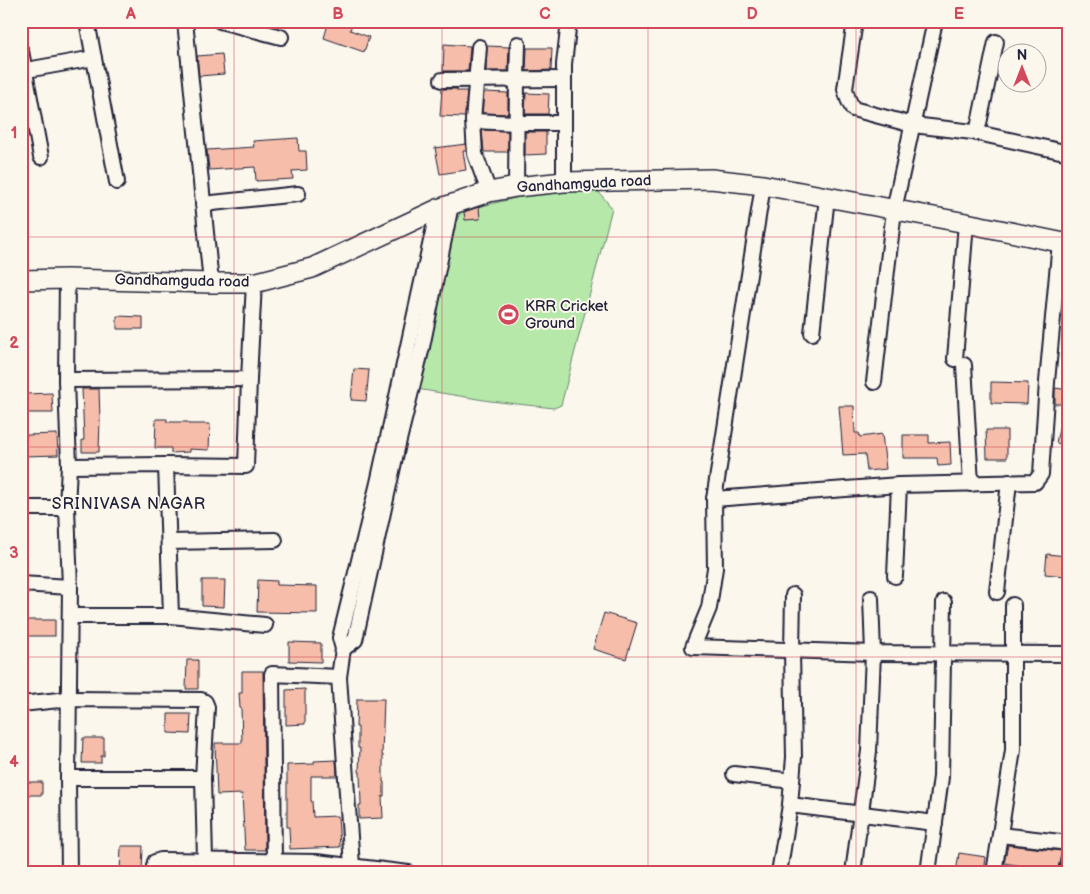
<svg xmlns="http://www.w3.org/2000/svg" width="1090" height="894" font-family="'Balsamiq Sans',sans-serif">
<rect width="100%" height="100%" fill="#fbf7ec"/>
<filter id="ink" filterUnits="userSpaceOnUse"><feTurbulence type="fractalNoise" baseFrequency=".02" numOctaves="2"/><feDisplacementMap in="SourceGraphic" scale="10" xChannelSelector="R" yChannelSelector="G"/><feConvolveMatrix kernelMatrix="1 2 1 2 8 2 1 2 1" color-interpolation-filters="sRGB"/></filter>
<g filter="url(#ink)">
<!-- green -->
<polygon fill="#b5e8a9" stroke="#6c8572" points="597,190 612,208 561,405 554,408 490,401 417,389 448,240 461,211 528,195"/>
<!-- building -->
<g fill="#f5bdaa" stroke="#22223b">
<polygon points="329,21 353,21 350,30 369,37 364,52 324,38"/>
<polygon points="444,44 470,46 468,71 443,71"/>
<polygon points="487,46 509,47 508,71 486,71"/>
<polygon points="527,48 552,48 551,70 526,71"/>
<polygon points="222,54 224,74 199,76 197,56"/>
<polygon points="442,89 457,89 457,91 467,91 465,117 440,116"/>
<polygon points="484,92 508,93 508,114 482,113"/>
<polygon points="526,93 549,94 548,114 525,114"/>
<polygon points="482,130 508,131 508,152 484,152"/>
<polygon points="525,132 546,132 546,154 525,155"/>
<polygon points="298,138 299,151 306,151 307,170 292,171 293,179 256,181 255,167 209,170 207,150 254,147 253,141"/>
<polygon points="466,144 466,151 463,151 466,170 440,174 435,148"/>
<polygon points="479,207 480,219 465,220 464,212"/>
<polygon points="117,316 143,317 143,329 117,329"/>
<polygon points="354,369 369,370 366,401 351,400"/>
<polygon points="991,382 1028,383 1027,404 991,403"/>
<polygon points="1055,388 1069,390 1069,404 1055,404"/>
<polygon points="82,389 99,389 100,419 99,452 82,452 82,440 84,440"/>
<polygon points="52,393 53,413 27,413 26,394"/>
<polygon points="1064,405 1069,406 1069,446 1056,443"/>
<polygon points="839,406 854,406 855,433 859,433 860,437 882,434 886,469 867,471 865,454 843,455"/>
<polygon points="156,419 167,419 167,422 188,422 188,424 210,424 209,450 189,449 189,452 171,453 171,448 155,448"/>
<polygon points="986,430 1007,430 1007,458 987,458"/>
<polygon points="57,434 58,455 25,456 26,435"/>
<polygon points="903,435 929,435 929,443 950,442 951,465 938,466 937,458 903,458"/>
<polygon points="1047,554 1067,556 1065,576 1045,574"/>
<polygon points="202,580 225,580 224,607 202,606"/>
<polygon points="258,580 277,581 277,585 317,586 317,613 257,612"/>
<polygon points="604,613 637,623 626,659 593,649"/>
<rect x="26" y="620" width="29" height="16"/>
<polygon points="289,642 321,643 321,662 289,661"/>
<polygon points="187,660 198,660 198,689 186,689"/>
<polygon points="242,671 263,671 265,850 245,850 242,794 217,795 215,743 242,743 241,708 240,708 239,693 242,693"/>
<polygon points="305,689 305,724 286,725 286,690"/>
<polygon points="357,699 384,699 382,755 383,755 383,782 384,782 384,796 382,796 383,818 359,819 359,805 361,805 360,772 359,772 360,748 358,748 358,727 356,727"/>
<polygon points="168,714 191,714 190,734 168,733"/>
<polygon points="83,738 104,738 104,756 101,756 101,763 82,763"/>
<polygon points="336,760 337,776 311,776 311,801 312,801 313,817 338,816 340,847 290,849 289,827 287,827 287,765 314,764 314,761"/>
<rect x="25" y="782" width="17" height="13"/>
<polygon points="1008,845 1062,851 1057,873 1034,873 1035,868 1004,863"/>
<polygon points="121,846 143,846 142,873 120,873"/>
<polygon points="959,853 986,857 984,873 956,873"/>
</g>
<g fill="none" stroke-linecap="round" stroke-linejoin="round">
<defs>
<g id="street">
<polyline points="87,21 117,182"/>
<polyline points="185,21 211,283"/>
<polyline points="220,21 281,37"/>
<polyline points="855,21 845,89 848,99 853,109 913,125 973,132 1069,153"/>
<polyline points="479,47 473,121 475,154 489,192"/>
<polyline points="21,51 41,157"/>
<polyline points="21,71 94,58"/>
<polyline points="442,80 564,79"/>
<polyline points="473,121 516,123 564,123"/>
<polyline points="977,133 996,42"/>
<polyline points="564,182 564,64 569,21"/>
<polyline points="763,185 714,499 715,568 709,608 693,647 873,653 1069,654"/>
<polyline points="516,187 517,80 518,44"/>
<polyline points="203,204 298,194"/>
<polyline points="67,279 66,380 69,466 67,508 70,587 68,778 69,873"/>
<polyline points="812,333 827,197"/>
<polyline points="955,359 966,223"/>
<polyline points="964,365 971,484"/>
<polyline points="66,380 249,379 254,283"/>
<polyline points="874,382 894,210 935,21"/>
<polyline points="69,466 166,465 246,466 249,379"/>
<polyline points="714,499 899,485 1035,482 1041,474 1047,382 1060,242"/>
<polyline points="21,508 67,508"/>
<polyline points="169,542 275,540"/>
<polyline points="895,576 899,485"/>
<polyline points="21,584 70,587"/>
<polyline points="997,592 1009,482"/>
<polyline points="70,616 171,616 166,465"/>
<polyline points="171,616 265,625"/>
<polyline points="343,649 355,640 398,444 422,347 451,205"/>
<polyline points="21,704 69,699 201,700 205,702 207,707 203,778 205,860"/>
<polyline points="734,774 792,781"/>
<polyline points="68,778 203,778"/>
<polyline points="790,805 935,823"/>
<polyline points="1000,835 1069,843"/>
<polyline points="274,862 272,674 339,677"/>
<polyline points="352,866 339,677 343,649 340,638 378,483 438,209"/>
<polyline points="154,873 154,866 155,862 161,860 316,862 409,873"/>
<polyline points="779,873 790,805 794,757 792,651 793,595"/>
<polyline points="853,873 869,751 873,653 871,598"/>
<polyline points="928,873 941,777 944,602"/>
<polyline points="994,873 1013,750 1013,605"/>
<polyline points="1066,873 1069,858"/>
</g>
<polyline id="secondary" points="21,280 67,279 211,283 254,283 312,268 438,209 489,192 516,187 564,182 711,179 763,185 966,223 1069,244"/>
</defs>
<!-- street casing -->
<use href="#street" stroke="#22223b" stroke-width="18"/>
<!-- secondary casing -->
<use href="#secondary" stroke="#22223b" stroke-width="22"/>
<!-- street -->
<use href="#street" stroke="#fbf7ec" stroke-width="14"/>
<!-- secondary -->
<use href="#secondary" stroke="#fbf7ec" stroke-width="19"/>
</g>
</g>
<!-- grid -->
<path fill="none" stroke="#d1495b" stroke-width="1" stroke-opacity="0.55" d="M234,21v852M442,21v852M648,21v852M856,21v852M21,237h1048M21,447h1048M21,657h1048"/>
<!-- icons -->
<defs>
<symbol id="stadium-disc" viewBox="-11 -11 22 22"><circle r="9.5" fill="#d1495b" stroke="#fbf7ec"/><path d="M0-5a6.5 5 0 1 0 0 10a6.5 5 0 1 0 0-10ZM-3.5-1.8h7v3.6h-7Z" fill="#fff"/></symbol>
</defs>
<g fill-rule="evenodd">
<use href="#stadium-disc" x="496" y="302" width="25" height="25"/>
</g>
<g text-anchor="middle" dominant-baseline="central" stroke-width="4" stroke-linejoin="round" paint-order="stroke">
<!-- street labels -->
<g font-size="15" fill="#22223b" stroke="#fbf7ec">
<text transform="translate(584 184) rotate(-3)">Gandhamguda road</text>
<text transform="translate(182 281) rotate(1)">Gandhamguda road</text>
</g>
<!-- poi labels -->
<g font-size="15" fill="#22223b" stroke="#fbf7ec" text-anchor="start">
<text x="525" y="306">KRR Cricket<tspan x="525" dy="17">Ground</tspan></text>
</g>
<!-- neighbourhood labels -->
<g font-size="16" letter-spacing="1" fill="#22223b" stroke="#fbf7ec">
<text x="129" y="504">SRINIVASA NAGAR</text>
</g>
</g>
<!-- margin -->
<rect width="1090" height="894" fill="none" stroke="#fbf7ec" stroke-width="55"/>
<!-- north arrow -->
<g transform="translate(1022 68)"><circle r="24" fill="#fbf7ec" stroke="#a4a2a5"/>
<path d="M0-4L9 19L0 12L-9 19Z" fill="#d1495b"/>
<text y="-8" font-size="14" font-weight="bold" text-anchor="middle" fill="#22223b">N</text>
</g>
<rect x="28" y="28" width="1034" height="838" fill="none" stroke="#d1495b" stroke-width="2"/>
<g font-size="16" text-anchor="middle" font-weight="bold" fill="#d1495b">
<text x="131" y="19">A</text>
<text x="338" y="19">B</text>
<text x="545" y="19">C</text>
<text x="752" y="19">D</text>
<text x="959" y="19">E</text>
<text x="14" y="138">1</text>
<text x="14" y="348">2</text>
<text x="14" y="558">3</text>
<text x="14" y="767">4</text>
</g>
</svg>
